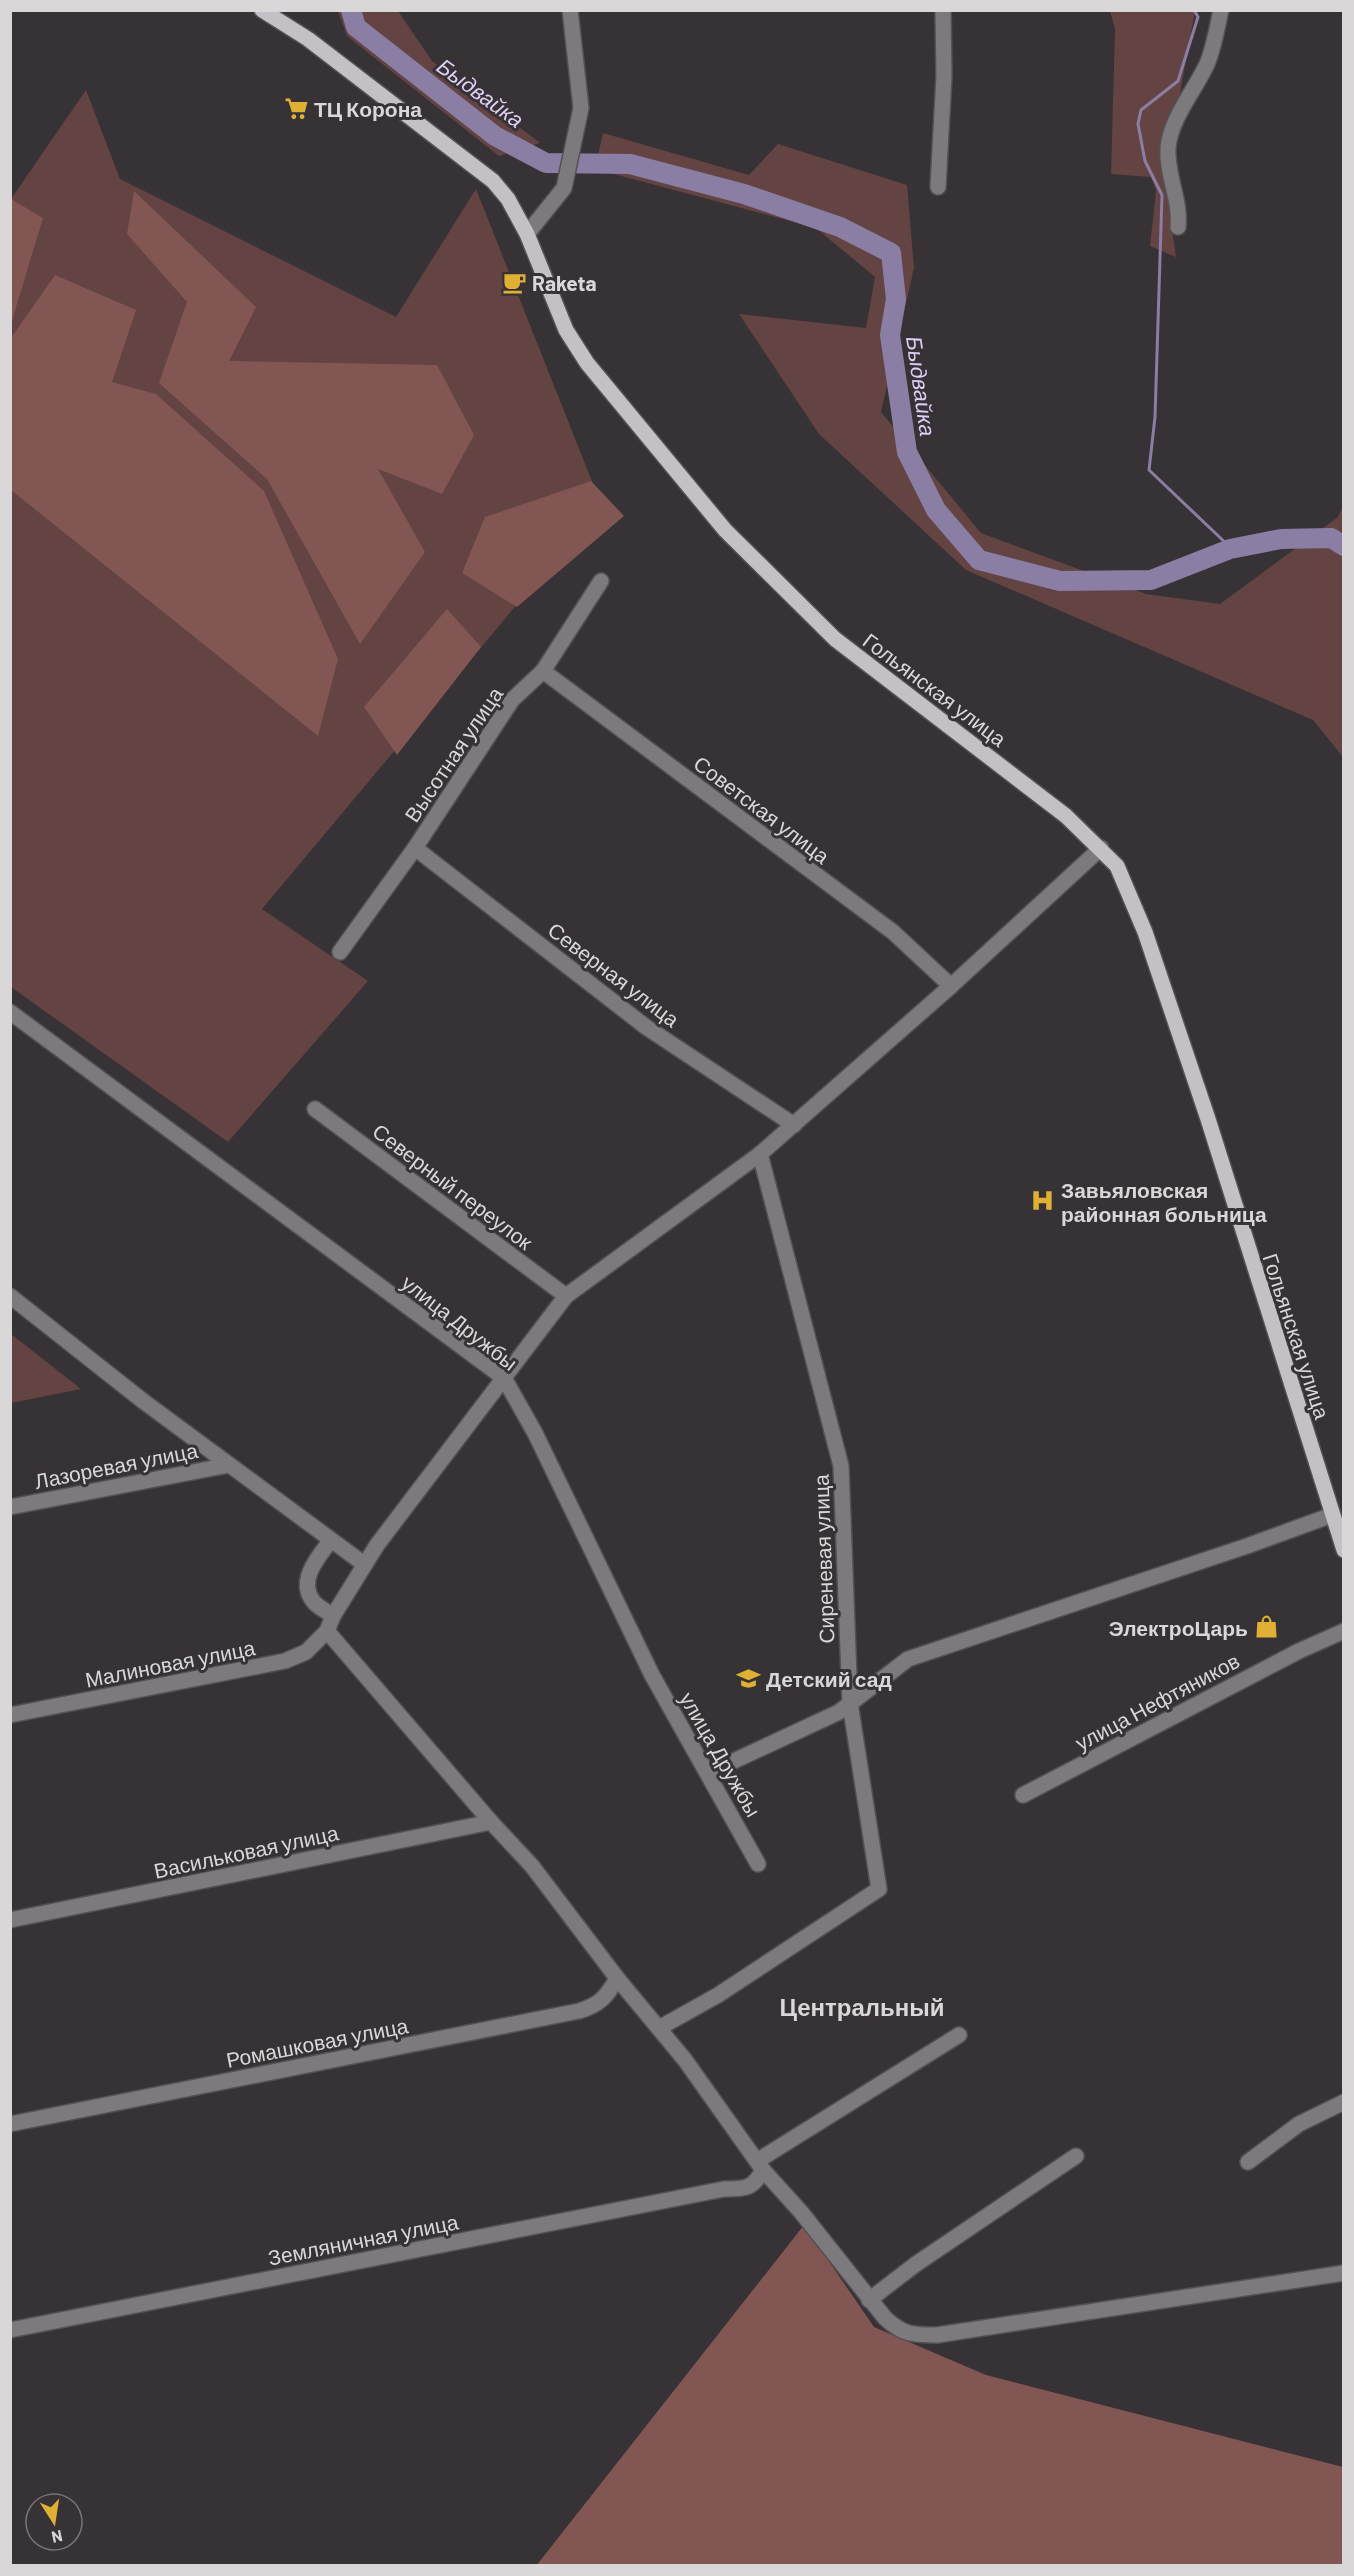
<svg xmlns="http://www.w3.org/2000/svg" width="1354" height="2576" font-family="Barlow,sans-serif">
<rect width="100%" height="100%" fill="#373235"/>
<!-- green -->
<g fill="#634442">
<polygon points="338,11 398,11 432,61 540,143 499,156 347,36"/>
<polygon points="1110,11 1195,11 1165,176 1176,257 1150,246 1156,191 1151,177 1111,174 1115,29"/>
<polygon points="86,90 120,179 396,317 476,189 601,504 262,909 368,981 228,1142 11,987 11,199"/>
<polygon points="603,133 749,175 778,144 907,185 914,268 881,412 981,533 1146,594 1220,604 1338,517 1343,506 1343,757 1313,720 966,570 819,434 739,314 866,328 875,277 816,228 595,169"/>
<polygon points="11,1334 81,1389 11,1403"/>
</g>
<!-- forest -->
<g fill="#815653">
<polygon points="134,191 256,307 229,361 437,365 474,435 442,494 378,469 425,552 360,644 267,479 159,383 187,302 127,234"/>
<polygon points="11,199 43,218 11,324 10,201"/>
<polygon points="55,275 136,310 112,382 156,394 264,491 338,659 318,736 11,490 11,338"/>
<polygon points="591,481 624,516 517,607 462,573 485,517"/>
<polygon points="447,609 481,647 397,755 364,707"/>
<polygon points="804,2225 874,2327 986,2375 1343,2467 1343,2565 536,2566"/>
</g>
<g fill="none" stroke-linecap="round" stroke-linejoin="round">
<!-- stream -->
<polyline stroke="#8b7ea4" stroke-width="3" points="1194,10 1198,17 1178,81 1141,110 1138,124 1145,161 1162,195 1155,417 1149,470 1232,549"/>
<!-- river -->
<polyline stroke="#8b7ea4" stroke-width="20" points="351,10 356,27 495,136 546,163 630,164 744,194 840,227 891,253 896,299 890,335 907,452 936,510 979,560 1060,581 1151,580 1230,549 1281,539 1331,538 1344,546"/>
<defs>
<g id="minor">
<polyline points="938,187 944,76 943,10"/>
<path d="M1178,227c3,-27 -12,-52 -10,-80 3,-29 27,-57 39,-83 7,-17 10,-36 14,-54"/>
<polyline points="527,234 564,188 581,108 570,10"/>
<polyline points="543,671 893,932 951,986"/>
<polyline points="415,848 646,1027 794,1125"/>
<polyline points="340,952 415,848 512,700 543,671 601,581"/>
<polyline points="10,1012 504,1378 535,1433 652,1675 758,1864"/>
<polyline points="315,1109 566,1296"/>
<polyline points="10,1296 143,1401 364,1564"/>
<polyline points="10,1507 229,1465"/>
<path d="M331,1540c-12,16 -34,40 -18,61 4,6 14,10 20,15"/>
<polyline points="10,1715 285,1661 306,1652 327,1631"/>
<polyline points="708,1773 839,1712 908,1659 1247,1546 1332,1515"/>
<polyline points="1023,1795 1299,1651 1344,1631"/>
<polyline points="10,1920 491,1822"/>
<polyline points="659,2028 718,1995 879,1889 850,1703 841,1466 760,1154"/>
<path d="M10,2124l569,-113c20,-6 28,-14 38,-33"/>
<polyline points="757,2161 959,2035"/>
<polyline points="1248,2162 1299,2124 1344,2102"/>
<path d="M763,2170l38,42 84,106c18,17 28,17 52,17l407,-62"/>
<polyline points="869,2300 916,2264 1076,2156"/>
<path d="M10,2330l714,-141c21,0 29,0 39,-19l-78,-110 -68,-82 -85,-112 -41,-44 -164,-191 6,-15 44,-71 189,-249 194,-142 191,-168 150,-138"/>
</g>
<polyline id="major" points="262,10 308,39 493,181 508,199 527,234 566,330 587,363 725,530 835,639 1066,816 1117,866 1145,932 1208,1119 1344,1550"/>
</defs>
<!-- minor casing -->
<use href="#minor" stroke="#545053" stroke-width="18"/>
<!-- major casing -->
<use href="#major" stroke="#545053" stroke-width="18"/>
<!-- minor -->
<use href="#minor" stroke="#7c7a7c" stroke-width="15"/>
<!-- major -->
<use href="#major" stroke="#c4c0c5" stroke-width="15"/>
</g>
<!-- icons -->
<defs>
<symbol id="supermarket-bare" viewBox="-9 -9 18 18"><path d="M-6-5.5h2.5l.6 2H6L4.5 2H-2.5L-4.4-4H-6ZM-1.5 3.2a1.3 1.3 0 1 0 .1 0ZM3 3.2a1.3 1.3 0 1 0 .1 0Z" fill="#dfb034" stroke="#373235" stroke-width="2.5" paint-order="stroke"/></symbol>
<symbol id="cafe-bare" viewBox="-9 -9 18 18"><path d="M-5.5-4.5H6V0H3Q3 3.5 0 3.5H-2.5Q-5.5 3.5-5.5 0ZM3-3.2v2h1.7v-2ZM-6 4.5H4V6H-6Z" fill="#dfb034" stroke="#373235" stroke-width="2.5" paint-order="stroke"/></symbol>
<symbol id="hospital-bare" viewBox="-9 -9 18 18"><path d="M-5-5h3v3.5h4V-5h3V5h-3V1.5h-4V5h-3Z" fill="#dfb034" stroke="#373235" stroke-width="2.5" paint-order="stroke"/></symbol>
<symbol id="shop-bare" viewBox="-9 -9 18 18"><path d="M-5-2.5h2.3a2.7 3.5 0 0 1 5.4 0H5L5.5 6h-11ZM-1.5-2.5h3a1.5 2.3 0 0 0-3 0Z" fill="#dfb034" stroke="#373235" stroke-width="2.5" paint-order="stroke"/></symbol>
<symbol id="school-bare" viewBox="-9 -9 18 18"><path d="M0-5L7-2L0 1L-7-2ZM-4 1L0 2.5L4 1V4Q0 6-4 4Z" fill="#dfb034" stroke="#373235" stroke-width="2.5" paint-order="stroke"/></symbol>
</defs>
<g fill-rule="evenodd">
<use href="#supermarket-bare" x="280" y="92" width="33" height="33"/>
<use href="#cafe-bare" x="498" y="266" width="33" height="33"/>
<use href="#hospital-bare" x="1026" y="1184" width="33" height="33"/>
<use href="#shop-bare" x="1250" y="1610" width="33" height="33"/>
<use href="#school-bare" x="732" y="1662" width="33" height="33"/>
</g>
<g text-anchor="middle" dominant-baseline="central" stroke-width="6" stroke-linejoin="round" paint-order="stroke">
<!-- poi labels -->
<g font-size="21" font-weight="bold" fill="#dad7d9" stroke="#373235" text-anchor="start">
<text x="314" y="108">ТЦ Корона</text>
<text x="532" y="282">Raketa</text>
<text x="1061" y="1189">Завьяловская<tspan x="1061" dy="24">районная больница</tspan></text>
<text x="1248" y="1627" text-anchor="end">ЭлектроЦарь</text>
<text x="766" y="1678">Детский сад</text>
</g>
<!-- street labels -->
<g font-size="21" fill="#dad7d9" stroke="#373235">
<text transform="translate(935 689) rotate(37)">Гольянская улица</text>
<text transform="translate(453 754) rotate(-56)">Высотная улица</text>
<text transform="translate(762 809) rotate(37)">Советская улица</text>
<text transform="translate(614 974) rotate(37)">Северная улица</text>
<text transform="translate(453 1186) rotate(37)">Северный переулок</text>
<text transform="translate(460 1322) rotate(38)">улица Дружбы</text>
<text transform="translate(1297 1336) rotate(72)">Гольянская улица</text>
<text transform="translate(116 1465) rotate(-11)">Лазоревая улица</text>
<text transform="translate(823 1559) rotate(-92)">Сиреневая улица</text>
<text transform="translate(170 1663) rotate(-11)">Малиновая улица</text>
<text transform="translate(1157 1701) rotate(-28)">улица Нефтяников</text>
<text transform="translate(721 1754) rotate(60)">улица Дружбы</text>
<text transform="translate(246 1851) rotate(-12)">Васильковая улица</text>
<text transform="translate(317 2042) rotate(-11)">Ромашковая улица</text>
<text transform="translate(363 2239) rotate(-11)">Земляничная улица</text>
</g>
<!-- water labels -->
<g font-size="22" font-style="italic" fill="#dcd0f6" stroke="#373235">
<text transform="translate(481 92) rotate(36)">Быдвайка</text>
<text transform="translate(922 386) rotate(82)">Быдвайка</text>
</g>
<!-- quarter labels -->
<g font-size="24" font-weight="bold" fill="#dad7d9" stroke="#373235">
<text x="862" y="2006">Центральный</text>
</g>
</g>
<!-- border -->
<rect width="1354" height="2576" fill="none" stroke="#dad7d9" stroke-width="24"/>
<!-- north arrow -->
<g transform="translate(54 2522) rotate(168)"><circle r="28" fill="#373235" stroke="#787477" stroke-width="1.5"/>
<path d="M0-4.5L10 22L0 15L-10 22Z" fill="#dfb034"/>
<text y="-9" font-size="16" font-weight="bold" text-anchor="middle" fill="#dad7d9">N</text>
</g>
</svg>
